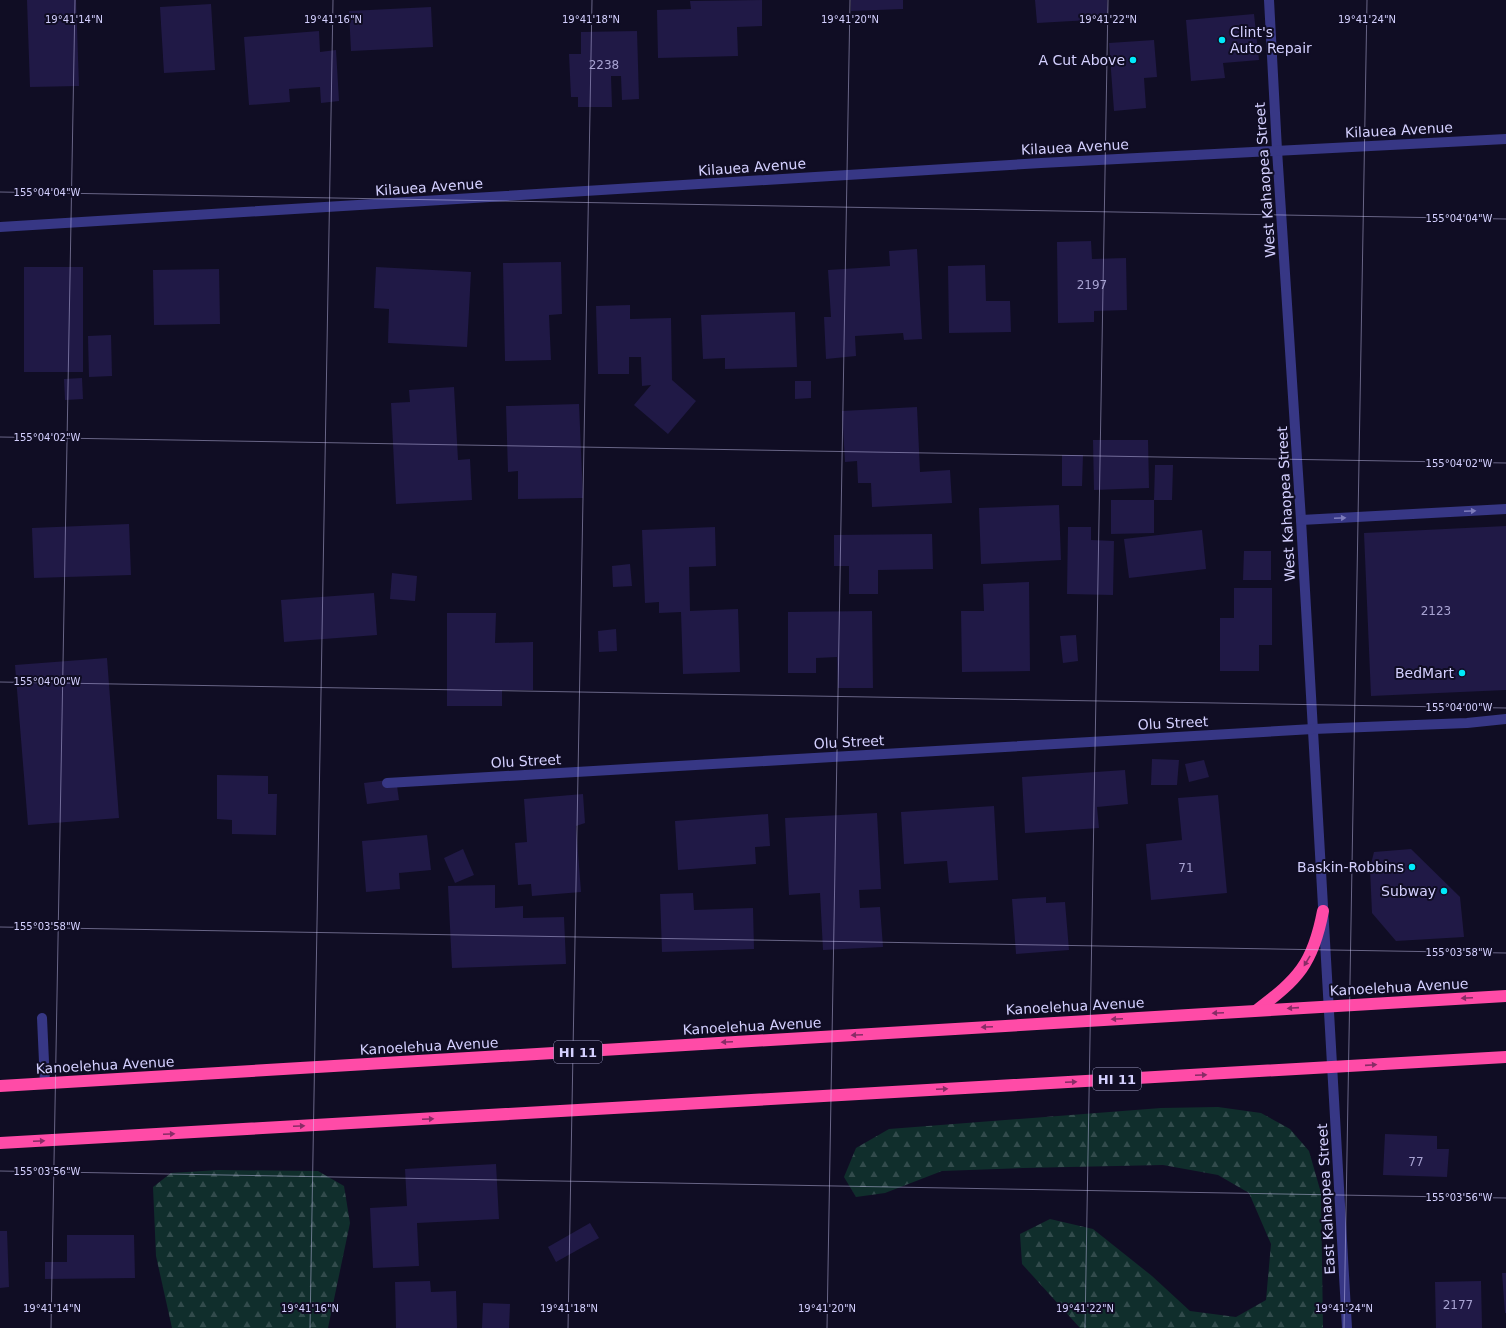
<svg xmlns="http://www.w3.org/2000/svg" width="1506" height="1328" font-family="'DejaVu Sans',sans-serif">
<defs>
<pattern id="forest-firs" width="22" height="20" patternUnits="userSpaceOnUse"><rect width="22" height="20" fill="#102e2c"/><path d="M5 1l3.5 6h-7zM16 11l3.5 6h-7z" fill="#324b4c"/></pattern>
</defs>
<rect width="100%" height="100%" fill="#100d24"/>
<!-- forest -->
<g fill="url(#forest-firs)">
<polygon points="1218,1107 1261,1113 1290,1129 1309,1151 1321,1193 1323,1328 1080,1328 1022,1264 1020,1234 1050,1219 1093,1229 1152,1276 1190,1311 1236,1317 1266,1300 1271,1244 1249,1193 1218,1175 1163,1165 1023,1168 942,1171 885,1193 856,1197 844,1177 856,1148 889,1129 1161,1108"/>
<polygon points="218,1170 318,1171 344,1186 350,1223 328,1328 172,1328 156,1256 153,1187 171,1173"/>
</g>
<!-- building -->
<g fill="#201946">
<polygon points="27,0 76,0 79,86 30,87"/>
<polygon points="762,0 762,26 737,27 738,56 658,58 657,10 691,9 690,1"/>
<polygon points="851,0 903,0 903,9 851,11"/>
<polygon points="1035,0 1107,0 1108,19 1037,23"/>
<polygon points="211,4 215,70 164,73 160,7"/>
<polygon points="431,7 433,47 351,51 349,11"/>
<polygon points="1254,14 1259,60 1223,63 1225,78 1191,81 1186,20"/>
<polygon points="319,31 320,52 336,50 339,101 321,103 320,87 289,89 290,102 249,105 244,37"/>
<polygon points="637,31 639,99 622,100 621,76 611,76 612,107 578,107 578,97 571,97 569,54 581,54 581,32"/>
<polygon points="1154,40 1157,77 1144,78 1146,108 1114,111 1109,43"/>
<polygon points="1091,241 1092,259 1126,258 1127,310 1094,311 1094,322 1058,323 1057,242"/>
<polygon points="917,249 922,339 904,340 903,333 855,336 856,356 826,359 824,317 831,317 828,270 890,266 889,251"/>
<polygon points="561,262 562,314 549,315 551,360 505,361 503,263"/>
<polygon points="985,265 986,301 1010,301 1011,332 949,333 948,266"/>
<rect x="24" y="267" width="59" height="105"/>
<polygon points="376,267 471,272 467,347 388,343 389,309 374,308"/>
<polygon points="219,269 220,324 154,325 153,270"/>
<polygon points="630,305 630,319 671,318 672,380 696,401 668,434 634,405 651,385 642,386 641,357 629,357 629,374 598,374 596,306"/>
<polygon points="795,312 797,367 725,369 725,358 703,359 701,315"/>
<polygon points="111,335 112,376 89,377 88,336"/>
<polygon points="82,378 83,399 65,400 64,379"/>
<polygon points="795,381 811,381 811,398 795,399"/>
<polygon points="454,387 458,460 470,459 472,500 396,504 391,403 410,402 409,390"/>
<polygon points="579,404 583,498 518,499 518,471 508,472 506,406"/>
<polygon points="917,407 920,472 950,470 952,503 872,507 871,483 858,483 857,461 845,462 842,411"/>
<polygon points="1093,440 1148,440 1149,488 1094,490"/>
<polygon points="1062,455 1083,455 1082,486 1062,486"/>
<polygon points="1155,465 1173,465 1172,500 1154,500"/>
<polygon points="1111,500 1154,500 1154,533 1111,534"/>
<polygon points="1059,505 1061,560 981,564 979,508"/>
<polygon points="129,524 131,575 34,578 32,528"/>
<polygon points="1506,526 1506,690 1371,696 1364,533"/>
<polygon points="715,527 716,566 689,567 690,611 738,609 740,672 683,674 681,612 659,613 659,602 645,603 642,530"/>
<polygon points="1068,527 1091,527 1091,540 1114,541 1113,595 1067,594"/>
<polygon points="1202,530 1206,569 1129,578 1124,539"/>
<polygon points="932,534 933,569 878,570 878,594 849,594 849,566 834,566 834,535"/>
<polygon points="1244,551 1271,551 1271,580 1243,580"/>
<polygon points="630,564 632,586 613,587 612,566"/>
<polygon points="392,573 417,576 415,601 390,599"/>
<polygon points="1029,582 1030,671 962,672 961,611 984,611 983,584"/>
<polygon points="1234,588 1272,588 1272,645 1259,645 1259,671 1220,671 1220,618 1234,618"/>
<polygon points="374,593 377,635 284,642 281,600"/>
<polygon points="872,611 873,688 838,688 837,657 816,658 816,673 788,673 788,612"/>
<polygon points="447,613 496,613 495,643 533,642 533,690 502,690 502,706 447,706"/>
<polygon points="616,629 617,651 599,652 598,631"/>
<polygon points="1076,635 1078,661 1063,663 1060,636"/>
<polygon points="107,658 119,818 28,825 15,665"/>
<polygon points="1152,759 1179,760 1177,785 1151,785"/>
<polygon points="1204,760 1209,777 1189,782 1185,764"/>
<polygon points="1125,770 1128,804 1097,807 1099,828 1025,833 1022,777"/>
<polygon points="217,775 268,776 268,794 277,794 276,835 232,834 232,820 217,819"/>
<polygon points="396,779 399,800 367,804 364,783"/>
<polygon points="583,794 585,823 576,826 581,892 532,896 531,884 518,885 515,843 527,842 524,799"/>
<polygon points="1218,795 1227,893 1151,900 1146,844 1182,840 1178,798"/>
<polygon points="994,806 998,880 949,883 947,861 904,864 901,812"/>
<polygon points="877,813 881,889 859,890 860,908 880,907 883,947 823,950 820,893 789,895 785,818"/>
<polygon points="768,814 770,846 755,847 756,864 678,870 675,821"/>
<polygon points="427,835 431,870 399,873 400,889 366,892 362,841"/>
<polygon points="463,849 474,875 455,883 444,858"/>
<polygon points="1411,849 1460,897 1464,937 1396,941 1372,913 1370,868 1374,852"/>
<polygon points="495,885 495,908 523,906 523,918 564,917 566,964 452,968 448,886"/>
<polygon points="693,893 694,910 753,908 754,949 662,952 660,894"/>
<polygon points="1046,897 1046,903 1065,902 1069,950 1016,954 1012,899"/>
<polygon points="1385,1134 1437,1136 1437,1149 1449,1149 1447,1177 1383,1175"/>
<polygon points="496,1164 499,1219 417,1223 419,1266 373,1268 370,1208 407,1206 405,1169"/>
<polygon points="590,1223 599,1238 556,1262 548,1247"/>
<polygon points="0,1231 7,1231 9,1287 0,1288"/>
<polygon points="67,1235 134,1235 135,1278 45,1279 45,1262 67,1262"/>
<polygon points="1502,1273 1506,1273 1506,1313 1505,1313"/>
<polygon points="430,1281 431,1292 456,1291 457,1328 396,1328 395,1282"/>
<polygon points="1481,1281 1482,1328 1436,1328 1435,1282"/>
<polygon points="483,1303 510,1304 509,1328 482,1328"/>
</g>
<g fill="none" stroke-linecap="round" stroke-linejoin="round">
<!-- minor -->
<g stroke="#373785" stroke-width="10">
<polyline points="1269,0 1277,150 1301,520 1347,1328"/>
<polyline points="0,227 1041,163 1506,139"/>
<polyline points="1301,520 1506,509"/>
<polyline points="387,783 1313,729 1467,723 1506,719"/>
<polyline points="42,1018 45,1084"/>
</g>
<!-- highway -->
<g stroke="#ff4ba7" stroke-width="12">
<path d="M1257,1010c41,-31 56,-46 66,-99"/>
<polyline points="0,1086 1506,996"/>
<polyline points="0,1143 1506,1057"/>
</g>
</g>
<!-- one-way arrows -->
<defs><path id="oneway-solid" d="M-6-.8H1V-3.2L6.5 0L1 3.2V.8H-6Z"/></defs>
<g fill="#7e7cbc">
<use href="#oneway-solid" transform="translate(1470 511) rotate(-3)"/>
<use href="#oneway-solid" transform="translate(1340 518) rotate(-3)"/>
</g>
<g fill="#882c66">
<use href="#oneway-solid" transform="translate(1307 961) rotate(121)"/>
<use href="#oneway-solid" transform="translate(1467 998) rotate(177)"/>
<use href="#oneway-solid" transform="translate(1293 1008) rotate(176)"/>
<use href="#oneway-solid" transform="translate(1218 1013) rotate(177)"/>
<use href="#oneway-solid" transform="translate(1117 1019) rotate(177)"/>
<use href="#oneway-solid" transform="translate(987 1027) rotate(177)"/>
<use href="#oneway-solid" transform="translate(857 1035) rotate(177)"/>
<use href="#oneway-solid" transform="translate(727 1042) rotate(177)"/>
<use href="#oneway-solid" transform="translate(1371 1065) rotate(-4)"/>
<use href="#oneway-solid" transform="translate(1201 1075) rotate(-3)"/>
<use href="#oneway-solid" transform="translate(1071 1082) rotate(-3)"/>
<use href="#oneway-solid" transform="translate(942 1089) rotate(-3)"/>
<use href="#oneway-solid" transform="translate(428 1119) rotate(-3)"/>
<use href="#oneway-solid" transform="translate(299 1126) rotate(-3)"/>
<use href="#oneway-solid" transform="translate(169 1134) rotate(-3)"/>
<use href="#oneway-solid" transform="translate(39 1141) rotate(-3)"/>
</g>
<!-- ticks -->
<path fill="none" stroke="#d4d0ff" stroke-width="1" stroke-opacity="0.45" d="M0,192l1506,27M0,437l1506,26M0,682l1506,26M0,927l1506,26M0,1171l1506,27M51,1328l24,-1328M310,1328l23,-1328M568,1328l24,-1328M827,1328l23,-1328M1085,1328l23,-1328M1344,1328l23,-1328"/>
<!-- markers -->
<g fill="#00eafb" stroke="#100d24" stroke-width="1.5">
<circle cx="1222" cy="40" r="4"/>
<circle cx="1133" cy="60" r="4"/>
<circle cx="1462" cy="673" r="4"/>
<circle cx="1412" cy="867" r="4"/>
<circle cx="1444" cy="891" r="4"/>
</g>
<g text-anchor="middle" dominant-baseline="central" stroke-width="4" stroke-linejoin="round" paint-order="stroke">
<!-- number labels -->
<g font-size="12" fill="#a7a2d1">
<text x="604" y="65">2238</text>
<text x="1092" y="285">2197</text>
<text x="1436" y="611">2123</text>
<text x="1186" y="868">71</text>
<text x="1416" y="1162">77</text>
<text x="1458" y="1305">2177</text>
</g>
<!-- shield labels -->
<g fill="#100d24" stroke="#9996bd" stroke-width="1">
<rect x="554" y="1041" width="48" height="22" rx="3"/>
<rect x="1093" y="1068" width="48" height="22" rx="3"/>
</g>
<g font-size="13" font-weight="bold" fill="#d4d0ff">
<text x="578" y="1052">HI 11</text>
<text x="1117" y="1079">HI 11</text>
</g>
<!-- poi labels -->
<g font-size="14" fill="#d4d0ff" stroke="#100d24" text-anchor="end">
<text x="1230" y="32" text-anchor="start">Clint's<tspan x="1230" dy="16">Auto Repair</tspan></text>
<text x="1125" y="60">A Cut Above</text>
<text x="1454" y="673">BedMart</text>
<text x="1404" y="867">Baskin-Robbins</text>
<text x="1436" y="891">Subway</text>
</g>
<!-- street labels -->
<g font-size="14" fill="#d4d0ff" stroke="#100d24">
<text transform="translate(1399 130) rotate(-3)">Kilauea Avenue</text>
<text transform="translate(1075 147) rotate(-3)">Kilauea Avenue</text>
<text transform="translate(752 167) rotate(-4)">Kilauea Avenue</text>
<text transform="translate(1265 180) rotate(-94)">West Kahaopea Street</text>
<text transform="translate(429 187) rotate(-4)">Kilauea Avenue</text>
<text transform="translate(1286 504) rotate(-93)">West Kahaopea Street</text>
<text transform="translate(1173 723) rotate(-3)">Olu Street</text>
<text transform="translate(849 742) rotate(-3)">Olu Street</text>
<text transform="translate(526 761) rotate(-3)">Olu Street</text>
<text transform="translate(1399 987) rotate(-3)">Kanoelehua Avenue</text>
<text transform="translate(1075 1006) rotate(-3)">Kanoelehua Avenue</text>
<text transform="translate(752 1026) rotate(-3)">Kanoelehua Avenue</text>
<text transform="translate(429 1046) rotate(-3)">Kanoelehua Avenue</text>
<text transform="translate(105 1065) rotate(-3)">Kanoelehua Avenue</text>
<text transform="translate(1326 1199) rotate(-93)">East Kahaopea Street</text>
</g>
</g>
<g font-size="10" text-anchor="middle" fill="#d4d0ff" stroke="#100d24" stroke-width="4" stroke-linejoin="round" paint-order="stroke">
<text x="74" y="23">19°41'14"N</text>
<text x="333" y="23">19°41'16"N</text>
<text x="591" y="23">19°41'18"N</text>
<text x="850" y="23">19°41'20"N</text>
<text x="1108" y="23">19°41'22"N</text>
<text x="1367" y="23">19°41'24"N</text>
<text x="47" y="196">155°04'04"W</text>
<text x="1459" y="222">155°04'04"W</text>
<text x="47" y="441">155°04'02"W</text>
<text x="1459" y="467">155°04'02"W</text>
<text x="47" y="685">155°04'00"W</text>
<text x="1459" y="711">155°04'00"W</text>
<text x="47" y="930">155°03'58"W</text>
<text x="1459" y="956">155°03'58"W</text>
<text x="47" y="1175">155°03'56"W</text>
<text x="1459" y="1201">155°03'56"W</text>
<text x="52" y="1312">19°41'14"N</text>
<text x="310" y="1312">19°41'16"N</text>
<text x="569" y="1312">19°41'18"N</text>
<text x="827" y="1312">19°41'20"N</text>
<text x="1085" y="1312">19°41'22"N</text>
<text x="1344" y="1312">19°41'24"N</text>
</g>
</svg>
